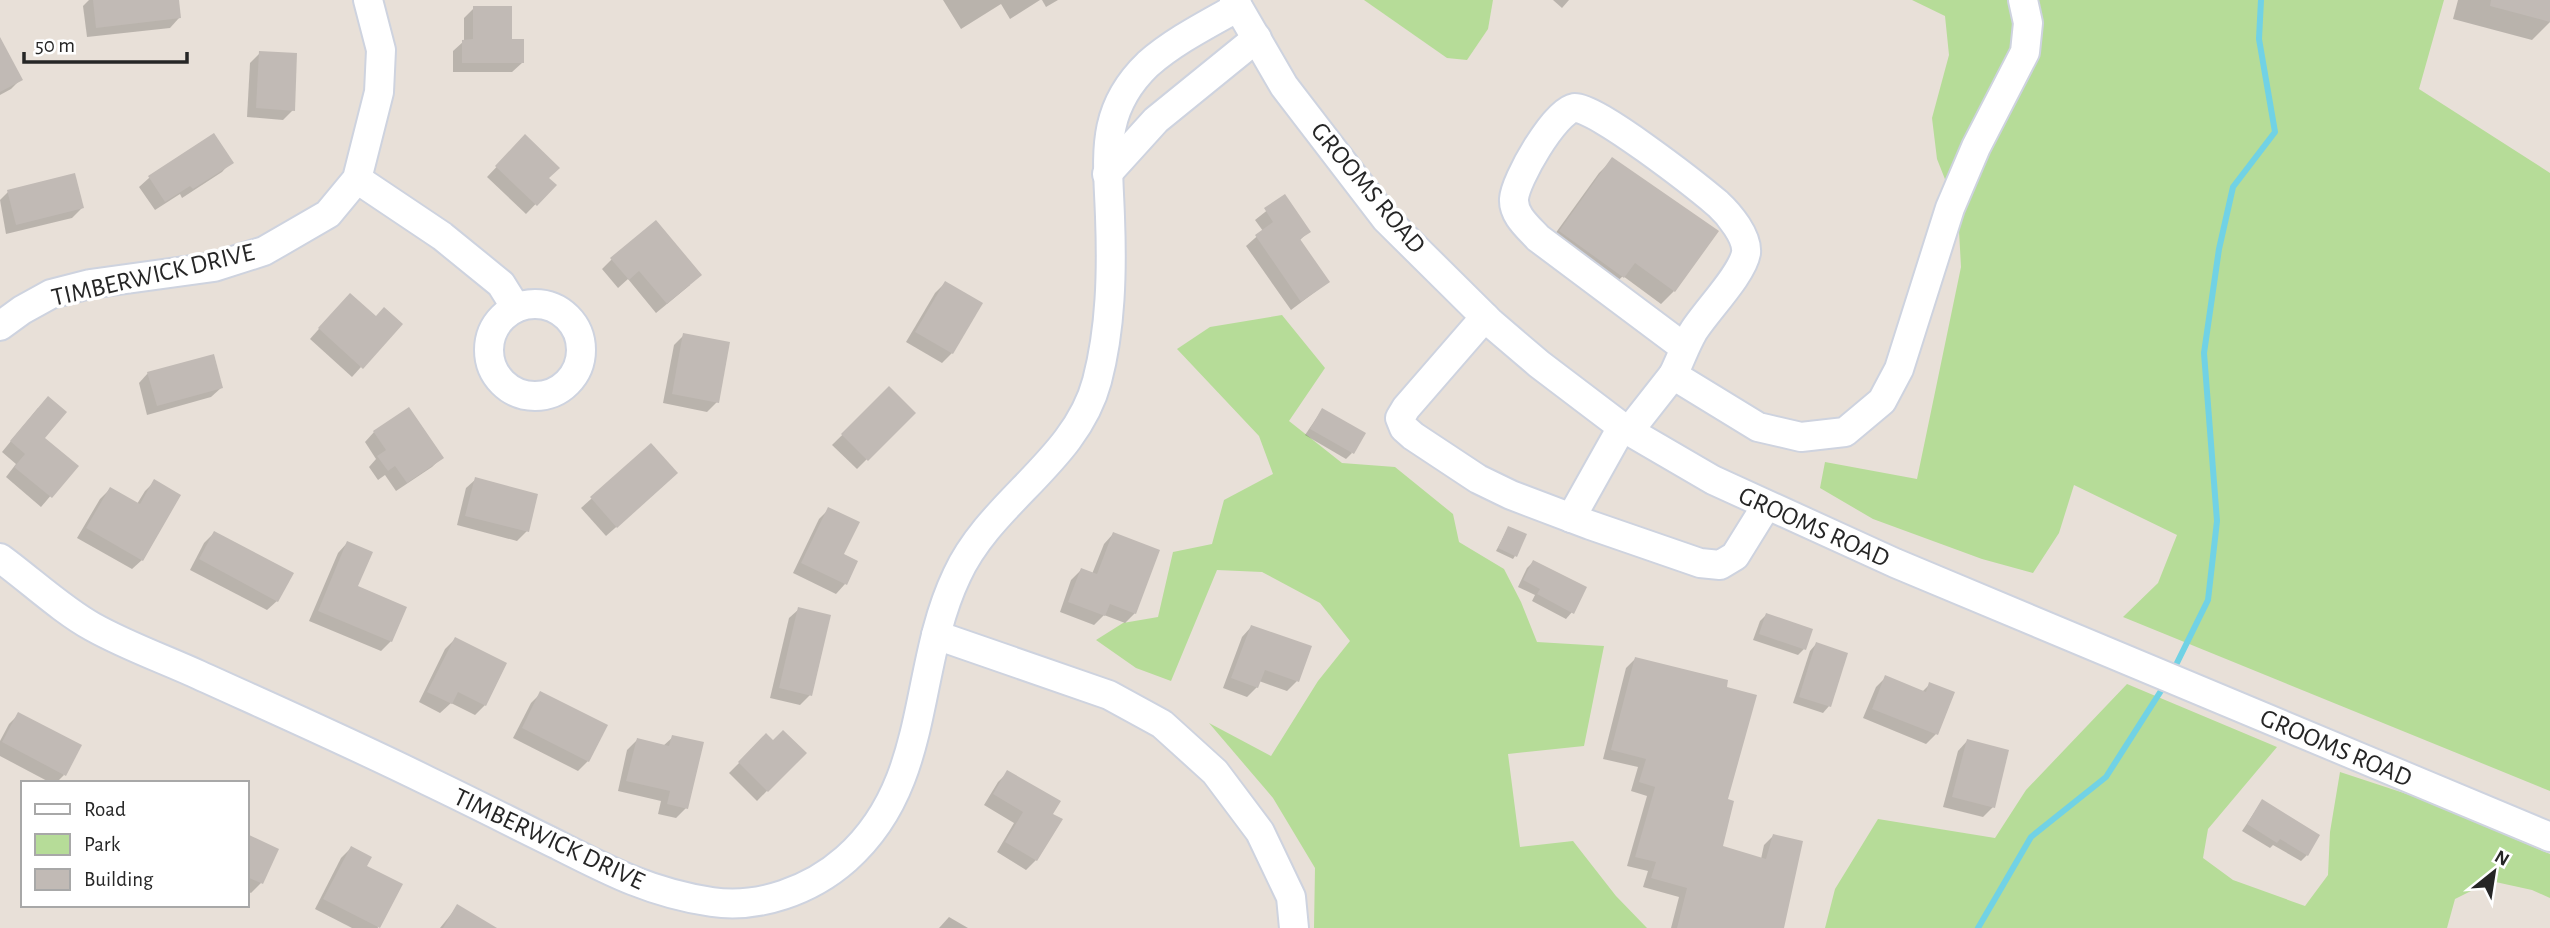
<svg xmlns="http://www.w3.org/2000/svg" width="2550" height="928" font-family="'Alegreya Sans',sans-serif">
<rect width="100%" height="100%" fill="#e8e0d8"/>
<!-- green -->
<g fill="#b6dc98">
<polygon points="1364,0 1493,0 1488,29 1467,60 1447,58"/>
<polygon points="1912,0 2444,0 2419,89 2550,173 2550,791 2123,617 2158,583 2177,535 2074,485 2059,533 2033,573 1982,559 1873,519 1820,488 1825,462 1917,479 1961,267 1958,212 1937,159 1932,118 1949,55 1945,16"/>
<polygon points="1282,315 1325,368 1289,421 1342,463 1395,467 1453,514 1459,542 1504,569 1521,602 1537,642 1604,646 1584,746 1508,754 1520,847 1573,841 1616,896 1647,928 1314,928 1315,868 1273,798 1209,723 1271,756 1318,681 1350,641 1320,603 1262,572 1217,570 1171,681 1136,668 1096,640 1123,623 1158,617 1173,552 1212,544 1224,500 1273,474 1259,436 1177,349 1210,327"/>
<polygon points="2127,684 2277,747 2208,829 2203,858 2233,880 2305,906 2328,875 2330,832 2340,772 2419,798 2550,854 2550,898 2532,890 2491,881 2455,899 2447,928 1825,928 1835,889 1878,819 1995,838 2026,790"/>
</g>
<!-- shadow -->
<g fill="#0003">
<polygon points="89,0 177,0 179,18 170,28 87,37 83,6"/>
<polygon points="943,0 1040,0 1010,19 1001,4 961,29"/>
<polygon points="1042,0 1058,0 1046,7"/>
<polygon points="1553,0 1569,0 1562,8"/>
<polygon points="2458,0 2550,0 2550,22 2532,40 2453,19"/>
<polygon points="474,8 510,41 522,63 512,72 453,72 453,51 464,41 464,18"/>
<polygon points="0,52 21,79 11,89 0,95"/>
<polygon points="260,53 293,110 283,120 247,117 250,63"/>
<polygon points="525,137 547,178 554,185 526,214 487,177"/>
<polygon points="1612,160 1674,291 1661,304 1623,276 1609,289 1547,245 1599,173"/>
<polygon points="231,162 222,172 182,198 180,194 155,210 139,187 149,178"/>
<polygon points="8,192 82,208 72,218 6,234 0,200"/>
<polygon points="1285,196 1309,231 1299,241 1328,282 1291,310 1246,246 1263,231 1255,220"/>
<polygon points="612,259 690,285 656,313 628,279 618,288 602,269"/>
<polygon points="945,283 952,353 942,363 906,342 935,293"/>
<polygon points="340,305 361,367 352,377 310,339"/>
<polygon points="684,335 717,402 707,412 663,403 674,345"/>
<polygon points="148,373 221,388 211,397 147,415 139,383"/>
<polygon points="889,389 913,413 857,469 832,445"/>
<polygon points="38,408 42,438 76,466 41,507 6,477 16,464 2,452"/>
<polygon points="1322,410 1352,453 1346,459 1305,435"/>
<polygon points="374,432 442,457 432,467 396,491 385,475 378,480 369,467 376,459 365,442"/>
<polygon points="651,445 666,483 606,536 581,508"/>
<polygon points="476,479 527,531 517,541 457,525 466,488"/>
<polygon points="154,482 142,560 132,569 77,538 100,499 110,489 137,504 145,491"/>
<polygon points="829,509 845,584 836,594 793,573 819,519"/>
<polygon points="1508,528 1515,556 1513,559 1496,551"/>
<polygon points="214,533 277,601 267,610 190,570 204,543"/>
<polygon points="1113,534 1135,613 1125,623 1104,615 1094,625 1060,612 1071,580 1081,570 1092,574 1104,544"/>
<polygon points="347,543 356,587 391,641 381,651 309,621 338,553"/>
<polygon points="1533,562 1572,612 1566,619 1532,601 1535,595 1518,587 1527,568"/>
<polygon points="799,609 810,695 800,705 770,698 789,618"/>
<polygon points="1766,615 1804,649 1798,655 1753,640 1760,621"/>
<polygon points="1251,627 1309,647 1297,681 1287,691 1259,681 1257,687 1247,697 1223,688 1242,637"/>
<polygon points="455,639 485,705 475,715 451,703 440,713 419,702 445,649"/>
<polygon points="1816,644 1829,706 1823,713 1793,703 1810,651"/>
<polygon points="1635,659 1725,800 1720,847 1761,859 1764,845 1773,836 1782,928 1671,928 1679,897 1643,887 1648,871 1627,866 1647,796 1631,791 1638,767 1603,759 1626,668"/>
<polygon points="1886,677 1922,692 1930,684 1936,734 1926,744 1863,718 1876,687"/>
<polygon points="541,693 588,761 578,771 513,738 531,703"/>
<polygon points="19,714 64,775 56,783 51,783 0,756 0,741 9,724"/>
<polygon points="766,736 773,743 804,753 757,801 729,773"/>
<polygon points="673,737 686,808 676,818 658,814 661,801 618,791 627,750 637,740 663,746"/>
<polygon points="1967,741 1993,807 1983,817 1943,807 1958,751"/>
<polygon points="1008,772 1051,814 1036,860 1026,870 997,852 1014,823 984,805 998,782"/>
<polygon points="2262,801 2307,855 2301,861 2273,845 2270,848 2242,831"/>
<polygon points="247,836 277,850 261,883 251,893 247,891"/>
<polygon points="351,848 365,867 378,928 352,928 315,909 341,858"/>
<polygon points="457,907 493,928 440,928"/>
<polygon points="949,917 968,928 939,928"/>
</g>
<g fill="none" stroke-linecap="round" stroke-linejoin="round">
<!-- stream -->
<g stroke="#71d2e5" stroke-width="6">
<polyline points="2173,671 2208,600 2217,521 2204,353 2219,249 2233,187 2275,132 2259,39 2261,0"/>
<polyline points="1978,928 2031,837 2106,777 2166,683"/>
</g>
</g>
<!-- building -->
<g fill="#c1bab5">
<polygon points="93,0 179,0 181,18 96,28"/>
<polygon points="2491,0 2550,0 2550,22 2490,6"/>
<polygon points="473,6 512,6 512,39 524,39 524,63 462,63 462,40 473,39"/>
<polygon points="0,37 23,80 0,92"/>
<polygon points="259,51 297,53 295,111 256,108"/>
<polygon points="214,133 234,163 193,189 190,186 165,202 148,176"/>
<polygon points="525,134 560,168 549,178 557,185 537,206 495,166"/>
<polygon points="1612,157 1719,231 1675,292 1635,263 1624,278 1559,231"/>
<polygon points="75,173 84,208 16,225 7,190"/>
<polygon points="1285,194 1311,232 1300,239 1330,282 1301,302 1255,235 1273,222 1264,208"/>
<polygon points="656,220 702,275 667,304 639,271 629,280 610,258"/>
<polygon points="945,281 983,303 953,354 915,332"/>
<polygon points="350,293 376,316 384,307 403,324 363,369 318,328"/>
<polygon points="683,333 730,342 719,403 672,394"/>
<polygon points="214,354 223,388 157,406 147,372"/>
<polygon points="889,386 916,413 868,461 841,434"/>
<polygon points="48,396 67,412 45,438 79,466 52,498 14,467 25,454 10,441"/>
<polygon points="409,407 444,458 407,483 395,466 388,471 377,456 386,450 373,431"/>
<polygon points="1322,408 1366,433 1354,454 1310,429"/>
<polygon points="651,443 678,473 617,528 590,497"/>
<polygon points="475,477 538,494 529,532 465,516"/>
<polygon points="154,479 181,495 143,561 86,528 110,487 140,504"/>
<polygon points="828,507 860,522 844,554 858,561 847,585 801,563"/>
<polygon points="1508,526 1527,534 1517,557 1498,548"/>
<polygon points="214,531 294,573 278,602 199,559"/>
<polygon points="1113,532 1160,550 1136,614 1110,604 1105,616 1068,602 1081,568 1097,574"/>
<polygon points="347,541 373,552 358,586 407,607 392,642 318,611"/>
<polygon points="1533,560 1587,587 1574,614 1537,594 1540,589 1523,580"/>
<polygon points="798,607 831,615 812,696 779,688"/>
<polygon points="1766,613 1813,629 1806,650 1759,634"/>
<polygon points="1251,625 1312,646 1299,682 1265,670 1258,688 1231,678"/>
<polygon points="455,637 507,663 486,706 458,692 452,704 427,692"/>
<polygon points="1816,642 1848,653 1831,707 1799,697"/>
<polygon points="1635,657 1728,680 1727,687 1757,695 1728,799 1734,801 1723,846 1766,859 1773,834 1803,841 1784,928 1677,928 1687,888 1651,878 1656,862 1635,857 1655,787 1639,782 1646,759 1611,750"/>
<polygon points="1885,675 1926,692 1929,682 1955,692 1938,735 1872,709"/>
<polygon points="540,691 608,725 589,762 522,728"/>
<polygon points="18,712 82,745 66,776 2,742"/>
<polygon points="783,730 807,753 768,792 738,762 766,733 773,740"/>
<polygon points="672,735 704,742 688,809 667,804 670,791 626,781 637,738 669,746"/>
<polygon points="1967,739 2009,750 1995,808 1952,797"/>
<polygon points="1007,770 1061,801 1053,814 1063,819 1037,861 1005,842 1023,812 993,794"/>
<polygon points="2262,799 2320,835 2308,856 2280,839 2277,843 2247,824"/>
<polygon points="247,834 279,849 263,884 247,877"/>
<polygon points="351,846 372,857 367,866 403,884 380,928 323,899"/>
<polygon points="457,904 497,928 443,928"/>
</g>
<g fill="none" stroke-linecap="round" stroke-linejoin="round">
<defs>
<g id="minor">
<polyline points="1234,0 1284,86 1386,219 1491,323 1539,364 1622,427 1713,480 1895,563 2550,837"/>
<polyline points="1107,174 1156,120 1257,38"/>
<polyline points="357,179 442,236 501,284 516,308"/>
<circle cx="535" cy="350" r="46"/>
<polyline points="1485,317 1406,408 1400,418 1404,428 1413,436 1478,479 1511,495 1590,525 1700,563 1720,565 1735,556 1766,506"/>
<polyline points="0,326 22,310 51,294 90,284 214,267 264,251 328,214 357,179 379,92 381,50 368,0"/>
<path d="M1673,375c7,-14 12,-29 20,-43 13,-21 49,-57 53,-79 2,-16 -17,-39 -28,-49 -20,-17 -124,-99 -144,-96 -19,3 -59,72 -60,91 -1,16 14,28 24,39l147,110"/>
<polyline points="1629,431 1673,375 1758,427 1801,437 1845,432 1882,401 1899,369 1950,208 1976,147 2025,52 2028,23 2023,0"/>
<polyline points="1571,518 1622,427"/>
<path d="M0,558c29,21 62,52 93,69 34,19 71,32 106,48 77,35 154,69 229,106 44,21 87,43 130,64 53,27 94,48 154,57 47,7 99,-12 134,-43 86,-76 66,-190 111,-284 34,-74 119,-114 140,-194 14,-53 15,-110 13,-164 -2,-60 -11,-106 38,-153 26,-23 60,-40 90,-57"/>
<polyline points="936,635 1109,695 1162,724 1215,772 1260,832 1291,897 1294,928"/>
</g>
</defs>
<!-- minor casing -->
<use href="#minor" stroke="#ced3df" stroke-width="32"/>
<!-- minor -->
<use href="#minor" stroke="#fff" stroke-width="28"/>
</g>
<g text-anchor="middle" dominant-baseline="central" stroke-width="7" stroke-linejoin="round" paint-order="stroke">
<!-- street labels -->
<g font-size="26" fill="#262626" stroke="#fff">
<text transform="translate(1368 188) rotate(50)">GROOMS ROAD</text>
<text transform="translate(153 275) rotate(-13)">TIMBERWICK DRIVE</text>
<text transform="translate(1814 527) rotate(24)">GROOMS ROAD</text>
<text transform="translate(2336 748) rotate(23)">GROOMS ROAD</text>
<text transform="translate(549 839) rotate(25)">TIMBERWICK DRIVE</text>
</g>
</g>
<!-- legend -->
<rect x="21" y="781" width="228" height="126" fill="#ffffff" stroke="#a8a8a8" stroke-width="2"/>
<rect x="35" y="804" width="35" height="10" fill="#ffffff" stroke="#a8a8a8" stroke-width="2"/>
<text x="84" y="816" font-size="21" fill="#262626">Road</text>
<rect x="35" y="834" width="35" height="21" fill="#b6dc98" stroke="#a8a8a8" stroke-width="2"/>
<text x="84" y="851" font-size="21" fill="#262626">Park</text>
<rect x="35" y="869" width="35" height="21" fill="#c1bab5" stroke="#a8a8a8" stroke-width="2"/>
<text x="84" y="886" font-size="21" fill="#262626">Building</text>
<!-- north arrow -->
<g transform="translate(2494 872) rotate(30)" stroke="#ffffff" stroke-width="5" paint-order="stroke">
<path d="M0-5L12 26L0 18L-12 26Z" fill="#262626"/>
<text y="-10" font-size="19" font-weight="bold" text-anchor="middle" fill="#262626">N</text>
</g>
<!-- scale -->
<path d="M24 52v10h163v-10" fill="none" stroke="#262626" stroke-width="3.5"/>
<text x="35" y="52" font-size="21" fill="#262626" stroke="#ffffff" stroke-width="5" paint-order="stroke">50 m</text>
</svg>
